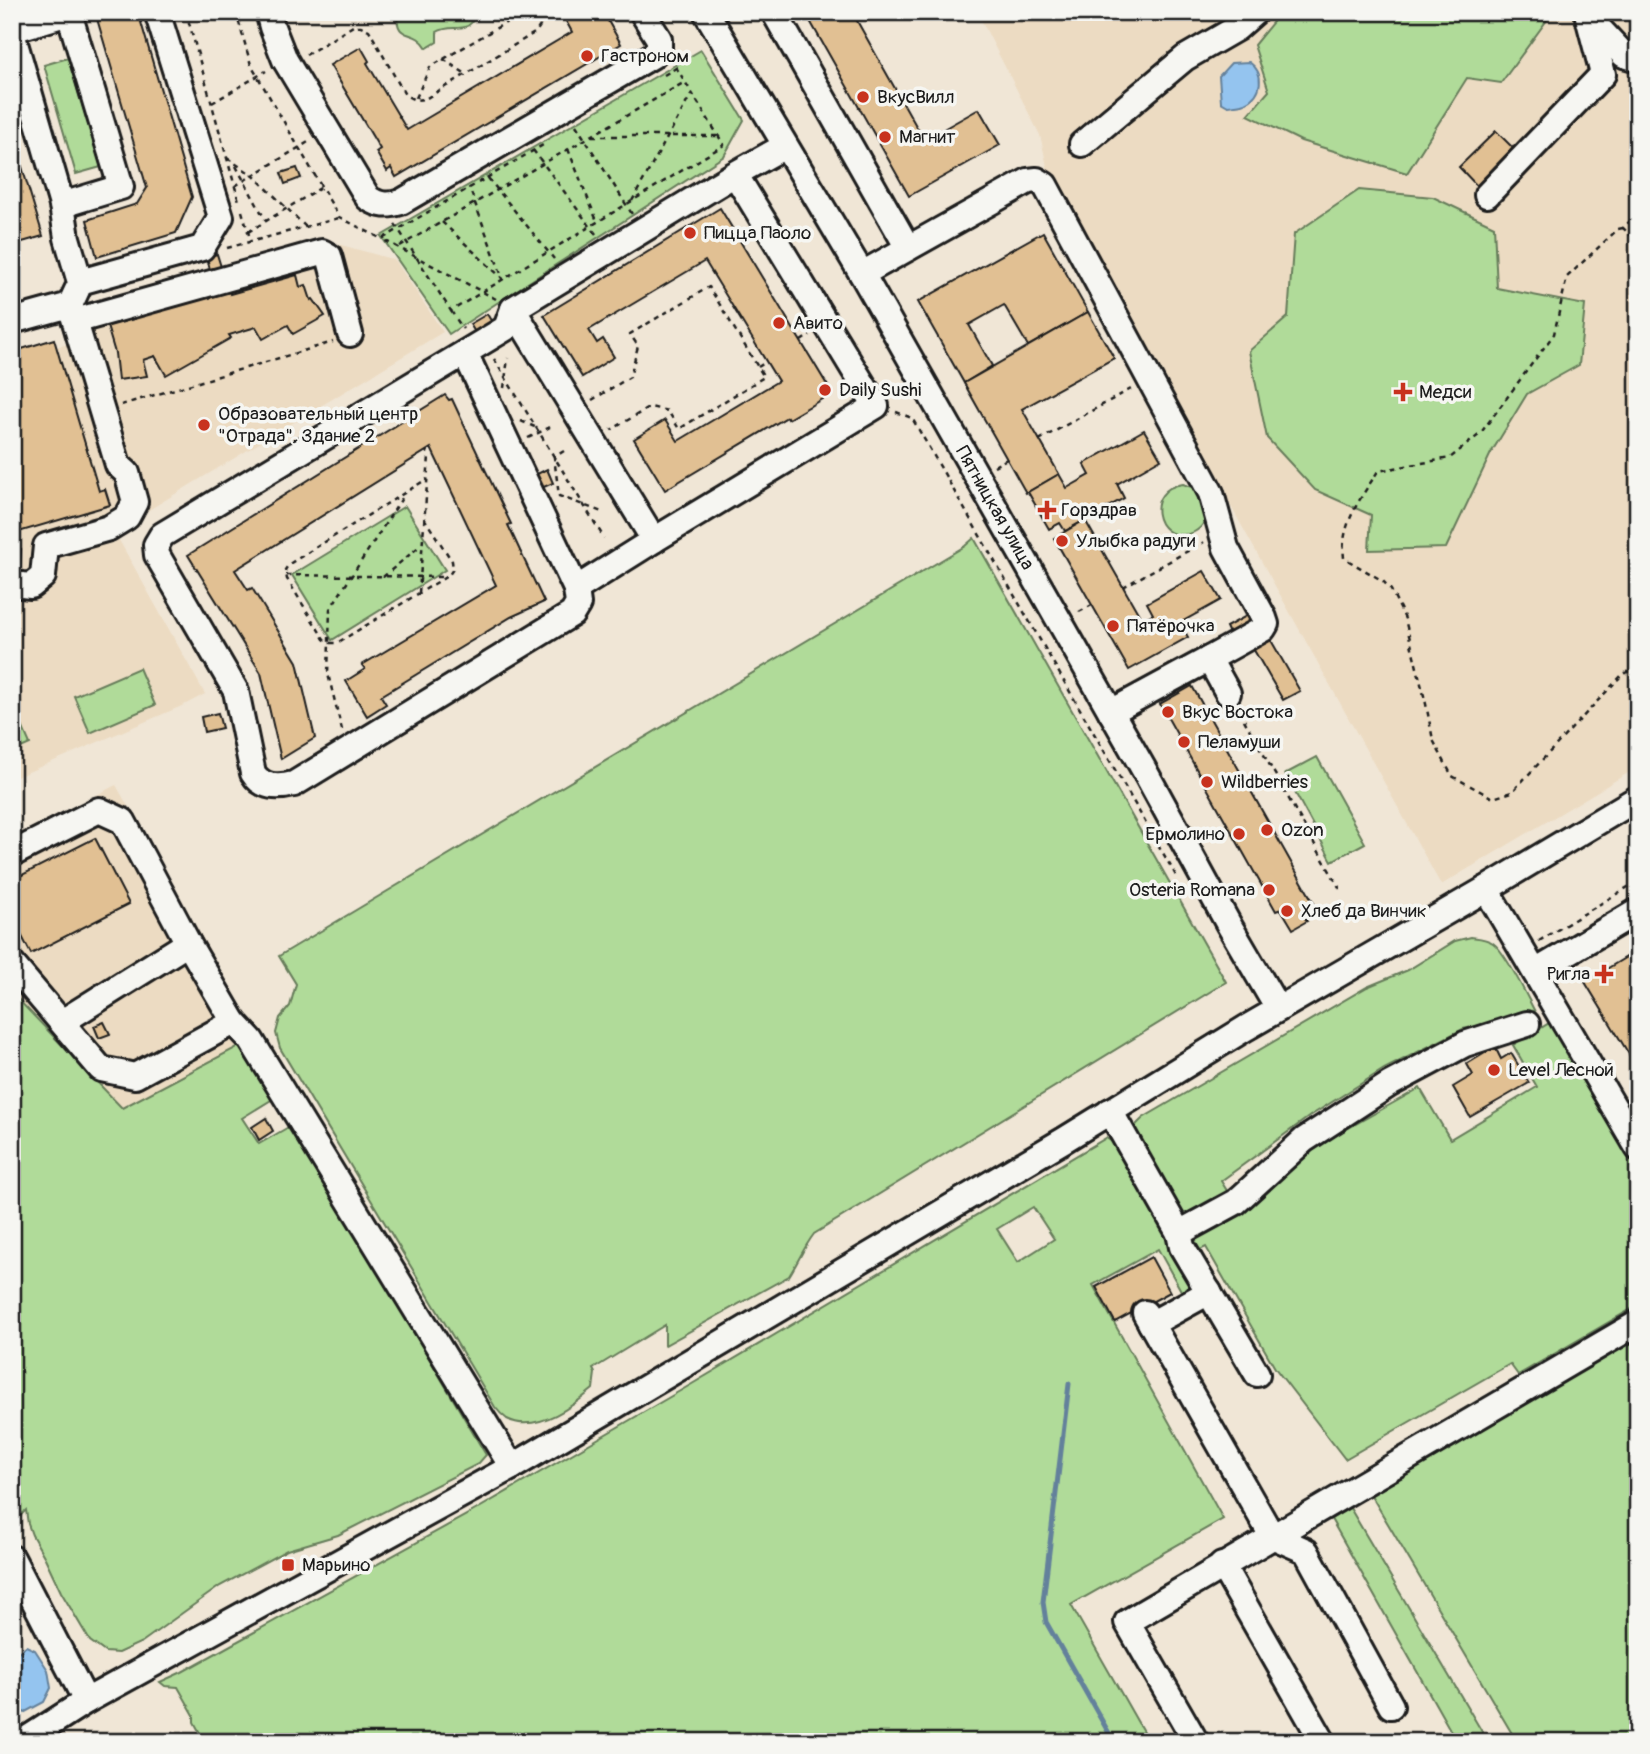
<svg xmlns="http://www.w3.org/2000/svg" width="1650" height="1754" font-family="Pangolin,sans-serif">
<rect width="100%" height="100%" fill="#f0e6d6"/>
<filter id="ink" filterUnits="userSpaceOnUse"><feTurbulence type="fractalNoise" baseFrequency=".0143" numOctaves="2"/><feDisplacementMap in="SourceGraphic" scale="14" xChannelSelector="R" yChannelSelector="G"/><feConvolveMatrix kernelMatrix="1 2 1 2 8 2 1 2 1" color-interpolation-filters="sRGB"/></filter>
<g filter="url(#ink)">
<!-- built -->
<g fill="#ecdbc2">
<polygon points="977,12 1638,12 1638,767 1441,885 1050,180 1040,135"/>
<polygon points="327,241 395,260 443,332 114,531 205,694 184,705 12,779 12,352 54,339 57,347 92,337 91,331 115,324 110,304"/>
<polygon points="116,785 258,1036 122,1108 12,993 12,838"/>
</g>
<!-- green -->
<g fill="#b0db99" stroke="#667c5a" stroke-width="2" fill-rule="evenodd">
<path d="M397,12h80c-2,4 -3,8 -6,11 -7,9 -22,1 -34,9v10l-10,6c-13,-22 -31,-4 -30,-36z"/>
<path d="M1122,12h99c-24,16 -72,5 -99,0z"/>
<polygon points="1281,12 1546,12 1547,20 1501,83 1467,78 1407,173 1301,141 1248,115 1269,91 1254,45"/>
<polygon points="701,50 744,120 724,156 449,334 381,236"/>
<polygon points="68,58 101,167 76,174 44,65"/>
<polygon points="1359,190 1433,197 1494,226 1497,288 1585,305 1579,365 1527,394 1491,453 1446,548 1369,550 1371,515 1315,490 1267,438 1249,351 1288,317 1294,234"/>
<path d="M1183,484l14,5 10,26c-3,10 -9,17 -19,19 -34,8 -45,-45 -5,-50z"/>
<polygon points="405,506 445,570 332,640 292,575"/>
<path d="M974,538l252,444 -412,252c-10,13 -16,28 -25,42l-124,69v-20l-72,44 2,4 -2,16c-21,18 -57,45 -86,30 -4,-3 -9,-8 -12,-12l-215,-359 -4,-15 4,-15 10,-12 6,-22 -17,-28 686,-410z"/>
<polygon points="139,668 155,705 90,733 74,696"/>
<polygon points="12,703 30,744 12,752"/>
<polygon points="1317,757 1365,843 1332,861 1285,774"/>
<path d="M1471,937c8,1 15,1 22,6 12,8 35,55 43,71l-73,15 -79,40 -74,47 -89,65 8,13 -46,27 -54,-89 14,-14 224,-131 41,-17 47,-29z"/>
<polygon points="12,993 122,1108 243,1044 276,1097 242,1118 259,1144 292,1125 486,1455 478,1464 338,1535 287,1550 220,1586 142,1642 118,1653 105,1652 90,1641 61,1592 45,1558 32,1535 28,1524 26,1510 19,1517 12,1510"/>
<polygon points="1551,1022 1638,1170 1638,1305 1518,1375 1510,1364 1345,1459 1275,1368 1206,1247 1192,1254 1185,1241 1329,1139 1420,1088 1450,1139 1537,1087 1513,1045"/>
<path d="M1106,1138l13,8 80,141 -15,9 -26,-47 -65,36 130,234 -152,86 78,137h-944l-11,-20v-7l-16,-28 -13,-1 -5,-4 22,-10 290,-160 220,-128zM1033,1207l21,32 -36,23 -21,-33z"/>
<polygon points="1638,1338 1638,1742 1517,1742 1371,1495"/>
<polygon points="1350,1508 1488,1742 1444,1742 1453,1735 1331,1519"/>
</g>
<!-- water -->
<g fill="#94c4ef" stroke="#64819b" stroke-width="2">
<path d="M1249,62c16,11 14,32 -4,41 -5,2 -12,2 -17,3l-7,-4 -2,-26 12,-13z"/>
<polygon points="26,1646 35,1650 48,1670 51,1688 44,1702 12,1719 12,1657"/>
</g>
<g fill="none" stroke-linecap="round" stroke-linejoin="round">
<!-- stream -->
<polyline stroke="#64819b" stroke-width="5" points="1069,1384 1043,1602 1046,1622 1114,1742"/>
</g>
<!-- building -->
<g fill="#e1c093" stroke="#1c1c1c" stroke-width="2">
<polygon points="95,12 138,12 192,197 176,233 97,257 87,220 137,204 147,188"/>
<polygon points="561,12 603,12 621,44 396,177 391,168 387,171 376,152 380,149 330,65 361,47 369,61 367,63 407,130 572,32"/>
<polygon points="805,12 852,12 924,140 979,109 1000,145 909,196"/>
<polygon points="1496,131 1515,150 1478,187 1459,167"/>
<polygon points="12,134 43,236 12,245"/>
<polygon points="297,168 301,178 285,184 281,173"/>
<polygon points="720,208 832,393 788,419 787,417 665,490 634,439 665,420 678,441 778,381 705,261 589,330 597,343 603,339 614,357 582,377 544,315"/>
<polygon points="1043,232 1088,312 1028,346 1004,305 969,325 992,366 964,383 918,302"/>
<polygon points="217,254 221,267 210,270 207,257"/>
<polygon points="297,275 300,287 306,285 311,300 313,299 325,316 293,334 288,325 263,339 256,327 229,335 231,338 166,375 155,356 143,360 147,376 118,380 115,353 107,326 229,291 230,294"/>
<polygon points="1088,312 1114,358 1022,409 1059,474 1026,493 964,383"/>
<polygon points="487,314 493,324 476,334 470,324"/>
<polygon points="54,339 99,491 105,489 110,505 12,534 12,352"/>
<polygon points="445,395 449,400 452,399 465,427 511,524 508,525 544,602 511,617 381,696 386,704 367,716 346,681 365,669 362,665 496,585 431,448 235,570 248,590 252,588 297,662 315,738 281,759 261,673 188,555"/>
<polygon points="1144,430 1161,459 1117,484 1124,498 1065,531 1060,523 1049,529 1028,492 1059,474 1067,488 1090,475 1084,464"/>
<polygon points="547,469 553,483 537,490 531,477"/>
<polygon points="1085,520 1142,620 1153,614 1147,603 1204,571 1221,600 1180,623 1188,637 1129,670 1054,538"/>
<polygon points="12,548 21,549 20,566 12,565"/>
<polygon points="1248,615 1254,625 1231,638 1226,627"/>
<polygon points="1268,635 1300,691 1283,700 1251,645"/>
<polygon points="1192,686 1316,907 1303,915 1307,921 1293,929 1281,909 1276,911 1160,704"/>
<polygon points="218,713 222,728 204,732 201,717"/>
<polygon points="95,838 129,904 31,954 12,917 12,880"/>
<polygon points="1638,950 1638,987 1629,993 1638,1008 1638,1069 1585,982"/>
<polygon points="104,1022 110,1034 99,1038 94,1026"/>
<polygon points="1495,1047 1501,1059 1511,1053 1529,1083 1470,1117 1453,1087 1473,1075 1467,1064"/>
<polygon points="266,1118 273,1131 259,1140 252,1127"/>
<polygon points="1151,1257 1170,1292 1115,1322 1096,1287"/>
</g>
<g fill="none" stroke-linecap="round" stroke-linejoin="round">
<defs>
<g id="minor">
<path d="M268,12l4,15 13,33 83,138c12,8 20,8 33,4l251,-146 7,-7v-10l-17,-27"/>
<path id="s1" d="M706,12l156,262 281,494 86,157 49,84"/>
<polyline points="774,12 908,248"/>
<polyline points="1590,19 1624,55 1638,59"/>
<polyline points="12,30 69,13 121,187 62,205"/>
<polyline points="12,33 62,205 67,238 80,282 202,248 221,217 157,12"/>
<polyline points="1082,144 1185,58 1237,28 1255,12"/>
<polyline points="735,174 876,406 654,540 513,309 735,174 785,146"/>
<polyline points="1487,195 1603,74 1588,17"/>
<polyline points="862,274 1028,181 1037,180 1045,185 1211,493 1226,548 1264,618 1266,624 1263,629 1209,659"/>
<path d="M513,309l-7,19 -344,207 -6,10 1,10 79,136 17,82c9,15 25,15 41,11l278,-170 6,-10 -2,-15 78,-49"/>
<polyline points="12,321 70,305 77,290"/>
<polyline points="75,321 322,252 329,256 350,334"/>
<polyline points="465,353 576,589"/>
<polyline points="12,584 31,586 43,576 46,546 109,528 127,517 135,502 127,473 118,465 70,305"/>
<polyline points="1111,712 1209,659 1228,693"/>
<polyline points="12,854 99,810 123,821 188,943 234,1022 251,1040 512,1467"/>
<polyline points="1486,889 1638,1148"/>
<polyline points="12,964 101,1069 135,1076 234,1022"/>
<polyline points="1535,972 1638,911"/>
<polyline points="62,1022 188,943"/>
<polyline points="1110,1111 1179,1233 1236,1202 1304,1140 1390,1084 1465,1044 1527,1024"/>
<polyline points="1179,1233 1182,1247 1257,1374"/>
<polyline points="1145,1313 1272,1536 1306,1551 1391,1706"/>
<polyline points="1151,1324 1209,1292"/>
<polyline points="12,1558 86,1701"/>
<polyline points="1222,1565 1323,1742"/>
<polyline points="22,1742 86,1701 512,1467 1064,1140 1246,1028 1486,889 1638,798"/>
<polyline points="1196,1742 1127,1622 1638,1323"/>
</g>
</defs>
<!-- minor casing -->
<use href="#minor" stroke="#1c1c1c" stroke-width="30"/>
<!-- path -->
<g stroke="#1c1c1c" stroke-width="2.5" stroke-dasharray="5 5" stroke-linecap="butt">
<polyline points="186,12 239,201"/>
<polyline points="236,12 251,65 339,217 382,239"/>
<polyline points="306,55 353,26 361,26 369,30 405,95 415,100 425,99 536,32 540,26 539,17 536,12"/>
<polyline points="443,59 466,74"/>
<polyline points="664,75 676,68"/>
<polyline points="416,98 430,67 524,12"/>
<polyline points="212,103 266,71"/>
<polyline points="576,125 632,214"/>
<polyline points="592,136 719,136"/>
<polyline points="568,149 597,221"/>
<polyline points="533,150 596,234"/>
<polyline points="227,158 253,175 306,227"/>
<polyline points="236,166 266,221"/>
<polyline points="488,178 554,259"/>
<polyline points="235,186 310,141"/>
<polyline points="632,201 692,93"/>
<polyline points="242,211 251,242"/>
<polyline points="1638,213 1623,228 1638,242"/>
<polyline points="442,222 503,279 469,187"/>
<polyline points="395,224 451,311 724,145 674,64"/>
<path d="M1623,228l-5,1 -51,48 -13,57 -74,100 -30,24 -72,13c-17,27 -38,53 -34,87l39,23 8,9 14,29 21,85 7,36 19,36 41,22 19,-6 111,-118 15,-6"/>
<polyline points="248,232 322,187"/>
<polyline points="400,246 685,82"/>
<polyline points="227,248 339,218"/>
<polyline points="496,299 382,239 543,145"/>
<polyline points="451,311 463,329"/>
<polyline points="801,341 810,335"/>
<polyline points="494,359 604,538"/>
<polyline points="758,367 766,362"/>
<polyline points="504,388 508,358"/>
<polyline points="592,400 630,377 638,346 630,334 709,287 764,377 679,429 668,411 650,407 611,430"/>
<polyline points="121,405 333,342"/>
<polyline points="896,412 912,418 1178,879"/>
<polyline points="521,421 537,428"/>
<polyline points="528,438 550,427"/>
<polyline points="1039,440 1131,389"/>
<polyline points="564,451 554,457 559,496 602,512"/>
<polyline points="994,466 1007,459"/>
<polyline points="424,518 452,561 453,569 449,575 337,643 329,643 324,639 287,579 285,570 289,564 427,479"/>
<polyline points="286,575 444,577"/>
<polyline points="383,577 421,545"/>
<polyline points="1123,587 1204,542"/>
<polyline points="419,593 429,456 426,451"/>
<polyline points="1079,612 1092,605"/>
<polyline points="1239,711 1340,889"/>
<polyline points="342,730 328,674 330,609 404,495"/>
<polyline points="1539,941 1638,881"/>
</g>
<!-- minor -->
<use href="#minor" stroke="#f6f6f2" stroke-width="24"/>
</g>
</g>
<!-- markers -->
<g fill="#c8321e" stroke="#f6f6f2" stroke-width="2.5">
<circle cx="587" cy="56" r="7"/>
<circle cx="863" cy="97" r="7"/>
<circle cx="885" cy="137" r="7"/>
<circle cx="690" cy="233" r="7"/>
<circle cx="779" cy="323" r="7"/>
<circle cx="825" cy="390" r="7"/>
<path d="M1399.5 381.5h7v7h7v7h-7v7h-7v-7h-7v-7h7z"/>
<circle cx="204" cy="425" r="7"/>
<path d="M1043.5 499.5h7v7h7v7h-7v7h-7v-7h-7v-7h7z"/>
<circle cx="1062" cy="541" r="7"/>
<circle cx="1113" cy="626" r="7"/>
<circle cx="1168" cy="712" r="7"/>
<circle cx="1184" cy="742" r="7"/>
<circle cx="1207" cy="782" r="7"/>
<circle cx="1267" cy="830" r="7"/>
<circle cx="1239" cy="834" r="7"/>
<circle cx="1269" cy="890" r="7"/>
<circle cx="1287" cy="911" r="7"/>
<path d="M1600.5 963.5h7v7h7v7h-7v7h-7v-7h-7v-7h7z"/>
<circle cx="1494" cy="1070" r="7"/>
<rect x="281" y="1558" width="14" height="14" rx="3.5"/>
</g>
<g text-anchor="middle" dominant-baseline="central" stroke-width="7" stroke-linejoin="round" paint-order="stroke">
<!-- poi labels -->
<g font-size="19" fill="#1c1c1c" stroke="#f6f6f2" text-anchor="start">
<text x="601" y="56">Гастроном</text>
<text x="877" y="97">ВкусВилл</text>
<text x="899" y="137">Магнит</text>
<text x="704" y="233">Пицца Паоло</text>
<text x="793" y="323">Авито</text>
<text x="839" y="390">Daily Sushi</text>
<text x="1419" y="392">Медси</text>
<text x="218" y="414">Образовательный центр<tspan x="218" dy="22">"Отрада". Здание 2</tspan></text>
<text x="1061" y="510">Горздрав</text>
<text x="1076" y="541">Улыбка радуги</text>
<text x="1127" y="626">Пятёрочка</text>
<text x="1182" y="712">Вкус Востока</text>
<text x="1198" y="742">Пеламуши</text>
<text x="1221" y="782">Wildberries</text>
<text x="1281" y="830">Ozon</text>
<text x="1225" y="834" text-anchor="end">Ермолино</text>
<text x="1255" y="890" text-anchor="end">Osteria Romana</text>
<text x="1301" y="911">Хлеб да Винчик</text>
<text x="1590" y="974" text-anchor="end">Ригла</text>
<text x="1508" y="1070">Level Лесной</text>
<text x="302" y="1565">Марьино</text>
</g>
<!-- street labels -->
<g font-size="19" fill="#1c1c1c" stroke="#f6f6f2">
<text stroke="none"><textPath href="#s1" startOffset="574">Пятницкая улица</textPath></text>
</g>
</g>
<!-- margin -->
<rect width="1650" height="1754" fill="none" stroke="#f6f6f2" stroke-width="42"/>
<rect x="21" y="21" width="1608" height="1712" fill="none" stroke="#1c1c1c" stroke-width="2.5" filter="url(#ink)"/>
</svg>
